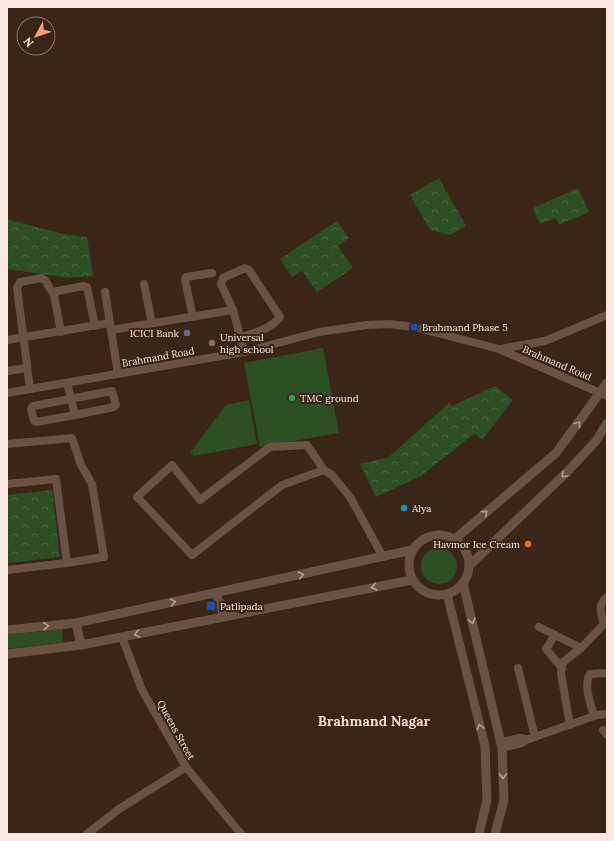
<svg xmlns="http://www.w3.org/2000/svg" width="614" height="841" font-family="Lora,serif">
<defs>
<pattern id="park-crowns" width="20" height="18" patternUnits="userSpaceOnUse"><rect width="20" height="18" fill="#2e4e25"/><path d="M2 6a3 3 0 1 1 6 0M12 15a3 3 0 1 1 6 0" fill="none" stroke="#4d6844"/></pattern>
</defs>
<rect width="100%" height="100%" fill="#392618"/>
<!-- green -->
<g fill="#2e4e25">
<polygon points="323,348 339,433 260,447 244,363"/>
<polygon points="249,400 257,444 194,456 190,453 226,405"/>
<circle cx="439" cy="566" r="18"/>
<polygon points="62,629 63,642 7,649 7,635"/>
</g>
<!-- park -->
<g fill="url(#park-crowns)">
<polygon points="439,178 466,226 450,235 430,230 410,195"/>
<polygon points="578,188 589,212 559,225 556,218 540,224 533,208"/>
<polygon points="7,219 63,234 87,237 93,276 70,278 7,269"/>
<polygon points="337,221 349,238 338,246 353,268 317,292 302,271 292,277 280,259"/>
<polygon points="495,386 513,400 482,440 475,433 421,476 376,497 360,464 389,457 449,403 452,406"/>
<polygon points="52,490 60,557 7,563 7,495"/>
</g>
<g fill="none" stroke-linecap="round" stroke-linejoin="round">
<!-- minor -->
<g stroke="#695243" stroke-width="8">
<polyline points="144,284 152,323"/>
<polyline points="105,292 118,374"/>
<polyline points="193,317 185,280 186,277 212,273"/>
<polyline points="111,330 233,310"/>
<polyline points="61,332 54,295 57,291 84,286 87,287 95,326"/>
<path d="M241,337c13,-4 30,-8 39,-20l-31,-47 -4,-2 -22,10 -2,6 12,26 11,42"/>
<polyline points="7,340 109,323"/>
<polyline points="500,349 545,341 607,315"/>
<polyline points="7,371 27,368"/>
<polyline points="67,383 75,415 114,407 116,405 112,391 33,406 31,409 34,421 36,422 75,415"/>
<polyline points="30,389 17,288 20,282 42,278 45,280 54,295"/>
<polyline points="7,393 244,352 319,332 367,325 389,324 414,327 499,349 607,396"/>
<polyline points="7,444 72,438 81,465 92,484 104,557 67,563"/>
<polyline points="324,470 282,485 192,555 137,497 172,465 200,500 270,447 307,445 324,470 332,475 350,497 383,557"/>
<polyline points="7,484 56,479 67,563 7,570"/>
<path d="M604,624c-3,-11 -7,-19 3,-27"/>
<polyline points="539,627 581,648"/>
<polyline points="555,635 546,649 562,668"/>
<polyline points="122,637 142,690 186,767 241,834"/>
<polyline points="518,668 535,737"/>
<path d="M594,716c-3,-11 -11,-31 -4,-42l17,-1"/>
<polyline points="570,725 561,674 562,663 581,648 607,621"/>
<polyline points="603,730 607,735"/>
<polyline points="501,742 520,738 525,739"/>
<polyline points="502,748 522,743 526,740 597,715 607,714"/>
<polyline points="87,834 119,809 186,767"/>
</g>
<!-- tertiary -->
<g stroke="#695243" stroke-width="9">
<circle cx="439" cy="565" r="30"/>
<polyline points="455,539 556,453 607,383"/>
<polyline points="470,565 568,471 596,441 607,423"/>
<polyline points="463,583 502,748 504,800 495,834"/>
<polyline points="216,593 224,617"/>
<polyline points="447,594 485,746 487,800 479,834"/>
<polyline points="76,623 81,645"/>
<polyline points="7,630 76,623 412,550"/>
<polyline points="7,654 81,645 412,580"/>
</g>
</g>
<!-- one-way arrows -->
<defs><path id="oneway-chevron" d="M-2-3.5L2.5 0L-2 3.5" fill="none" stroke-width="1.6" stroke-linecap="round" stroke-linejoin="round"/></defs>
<g stroke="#b09e92">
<use href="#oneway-chevron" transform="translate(578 424) rotate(-53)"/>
<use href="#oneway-chevron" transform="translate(564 475) rotate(136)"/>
<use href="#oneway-chevron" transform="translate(485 513) rotate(-41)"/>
<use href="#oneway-chevron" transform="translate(301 575) rotate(-12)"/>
<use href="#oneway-chevron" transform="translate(374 587) rotate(169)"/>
<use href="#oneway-chevron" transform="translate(173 602) rotate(-12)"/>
<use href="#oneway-chevron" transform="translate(472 621) rotate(77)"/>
<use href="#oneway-chevron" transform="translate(46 626) rotate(-6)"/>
<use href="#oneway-chevron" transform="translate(137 634) rotate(169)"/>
<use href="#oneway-chevron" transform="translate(480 727) rotate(-104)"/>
<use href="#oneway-chevron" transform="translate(503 776) rotate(88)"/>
</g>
<!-- markers -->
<g fill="#1a4fb4" stroke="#392618" stroke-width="1.5">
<rect x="410" y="323" width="8" height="8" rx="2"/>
<rect x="206" y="601" width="10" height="10" rx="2"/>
</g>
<circle fill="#5c6f8a" stroke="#392618" stroke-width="1.5" cx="187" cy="333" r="4"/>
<circle fill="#8d6e63" stroke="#392618" stroke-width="1.5" cx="212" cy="343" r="4"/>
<circle fill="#2e9e5b" stroke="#392618" stroke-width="1.5" cx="292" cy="398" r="4"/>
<circle fill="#0f9aa8" stroke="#392618" stroke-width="1.5" cx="404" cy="508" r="4"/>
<circle fill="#e8710a" stroke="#392618" stroke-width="1.5" cx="528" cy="544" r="4"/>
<g text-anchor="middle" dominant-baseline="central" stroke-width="4" stroke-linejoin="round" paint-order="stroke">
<!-- poi labels -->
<g font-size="10" fill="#f8eae1" stroke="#392618" text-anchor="start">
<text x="422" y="327">Brahmand Phase 5</text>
<text x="179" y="333" text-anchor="end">ICICI Bank</text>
<text x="220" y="337">Universal<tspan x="220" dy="12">high school</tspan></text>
<text x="300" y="398">TMC ground</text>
<text x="412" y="508">Alya</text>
<text x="520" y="544" text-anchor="end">Havmor Ice Cream</text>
<text x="220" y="606">Patlipada</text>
</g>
<!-- street labels -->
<g font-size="10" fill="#f8eae1" stroke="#392618">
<text transform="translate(158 357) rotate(-10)">Brahmand Road</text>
<text transform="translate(557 363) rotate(23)">Brahmand Road</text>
<text transform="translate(176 730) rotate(61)">Queens Street</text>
</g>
<!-- district labels -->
<g font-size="14" font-weight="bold" fill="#f9d9cc" stroke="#392618">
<text x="374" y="721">Brahmand Nagar</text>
</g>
</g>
<!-- border -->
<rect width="614" height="841" fill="none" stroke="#f8eae1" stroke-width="16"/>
<!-- north arrow -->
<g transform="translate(36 36) rotate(230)"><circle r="19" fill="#392618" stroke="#857468"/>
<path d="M0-3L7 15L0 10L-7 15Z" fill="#f2a17e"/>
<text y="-6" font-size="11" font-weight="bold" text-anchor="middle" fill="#f8eae1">N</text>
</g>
</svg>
